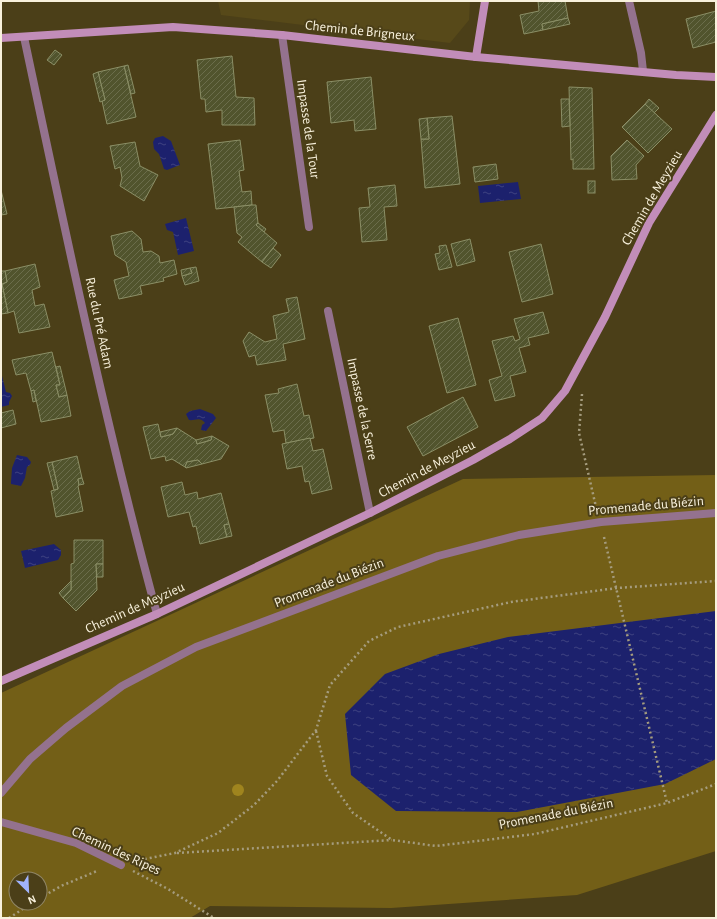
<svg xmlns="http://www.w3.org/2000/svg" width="717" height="919" font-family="'Alegreya Sans',sans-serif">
<defs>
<pattern id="water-ripples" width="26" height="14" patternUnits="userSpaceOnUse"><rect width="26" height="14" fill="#1c216d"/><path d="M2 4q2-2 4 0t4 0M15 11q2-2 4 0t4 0" fill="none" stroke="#3e4281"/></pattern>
<pattern id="building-hatch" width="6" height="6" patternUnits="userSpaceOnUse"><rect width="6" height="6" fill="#51542d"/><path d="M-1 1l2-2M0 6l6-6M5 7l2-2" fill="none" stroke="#6b6d4b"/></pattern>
</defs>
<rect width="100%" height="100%" fill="#4b3f18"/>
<!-- built -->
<polygon fill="#574919" points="218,1 470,1 469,20 450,43 221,15"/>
<!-- green -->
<path fill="#735f17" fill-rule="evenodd" d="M716,475v376l-139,44 -186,13 -181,-2 -20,12h-189v-225l462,-214zM16,879h24v24h-24z"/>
<!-- water -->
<g fill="url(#water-ripples)">
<polygon points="163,136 171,141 180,165 167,170 164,169 159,154 154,149 153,142 155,138"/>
<polygon points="518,182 521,199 480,203 478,186"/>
<polygon points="186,218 194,251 178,255 173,232 167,230 165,224"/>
<polygon points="1,372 6,392 10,393 12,396 9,402 9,405 1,407"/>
<path d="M200,409l13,5 3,4 -10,13 -5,-1 1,-5 3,-2c-5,-7 -10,-2 -16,-3l-3,-6 4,-3z"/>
<polygon points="17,455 27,457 31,462 30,465 27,467 25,478 21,486 11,484 11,482 12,468"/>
<polygon points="54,544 61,550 61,555 58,560 25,568 21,551"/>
<polygon points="716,611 716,759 665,784 517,812 396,811 351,775 345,714 385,674 439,654 508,637"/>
</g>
<!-- building -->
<g fill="url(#building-hatch)" stroke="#8b8f66">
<polygon points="538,1 565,1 568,18 542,24 543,30 524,34 520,15 539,11"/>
<polygon points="716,11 716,42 693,48 686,19"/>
<polygon points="568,18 570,24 543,30 542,24"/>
<polygon points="55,50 62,55 54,65 47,60"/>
<polygon points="232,56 236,97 254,98 255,125 222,125 222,110 206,112 205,99 201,99 197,60"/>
<polygon points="128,65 135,93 131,94 124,66"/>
<polygon points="124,66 136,117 107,124 102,101 105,100 98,72"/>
<polygon points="98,72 105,100 100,102 93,74"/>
<polygon points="371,77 376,129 355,131 354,120 331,123 327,82"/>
<polygon points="569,87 592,88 594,169 573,169 573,159 571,160"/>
<polygon points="561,99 569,99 570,126 562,127"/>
<polygon points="649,99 659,108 654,113 645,104"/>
<polygon points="645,104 672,129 648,153 622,127"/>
<polygon points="452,116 460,184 425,188 421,139 429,139 427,118"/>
<polygon points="427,118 429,139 421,139 419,119"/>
<polygon points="240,140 244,170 239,171 242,192 251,191 252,205 216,209 208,144"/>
<polygon points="627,140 644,156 636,165 637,179 612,180 611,156"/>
<polygon points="135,142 140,166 158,175 144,201 120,186 122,178 120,167 115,169 110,146"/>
<polygon points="496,164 498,179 475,182 473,167"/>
<rect x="588" y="181" width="7" height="12"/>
<polygon points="395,185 397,206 384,207 387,240 362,242 359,208 370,207 368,188"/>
<polygon points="1,190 7,214 1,215"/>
<polygon points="252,205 256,205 258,223 256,225 277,243 262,262 238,242 242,237 237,233 234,207"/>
<polygon points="258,223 266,229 264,232 256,225"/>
<polygon points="132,231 141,239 143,252 151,251 159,256 160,263 174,260 177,274 163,278 164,281 140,286 142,294 119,299 114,280 129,276 126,262 115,255 111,236"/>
<polygon points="470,239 475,261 457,266 451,244"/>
<polygon points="541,244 553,294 522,302 509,252"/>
<polygon points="446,245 452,267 439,270 435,254 440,253 439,246"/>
<polygon points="273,248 281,255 271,268 262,262"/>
<polygon points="35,264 40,287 32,290 35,306 44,304 50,327 19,333 14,311 8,313 2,284 7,282 5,271"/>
<polygon points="196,267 199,281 185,285 182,276 192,273 190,268"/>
<polygon points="190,268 192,273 182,276 181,270"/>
<polygon points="1,271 5,271 7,282 2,284 8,313 1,314"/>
<polygon points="297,297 305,339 283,344 286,360 257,365 255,355 249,357 243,341 249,332 265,342 277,339 273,316 289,312 286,299"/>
<polygon points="543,312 549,333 528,338 530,345 519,348 526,372 510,376 515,396 495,401 489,380 502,376 492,341 513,336 515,341 520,339 514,319"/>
<polygon points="458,318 476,385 447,393 429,326"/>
<polygon points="52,352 60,385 56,385 59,397 67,395 71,416 41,422 34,390 31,391 26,373 16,375 12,360"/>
<polygon points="60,366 67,395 59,397 56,385 60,385 56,367"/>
<polygon points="297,384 304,416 309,415 314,438 286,443 284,430 273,432 265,395 279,393 278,389"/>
<polygon points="34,390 36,401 33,402 31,391"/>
<polygon points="463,397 478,427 423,456 407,427"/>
<polygon points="13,410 16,424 1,428 1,413"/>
<polygon points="158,424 161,437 173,434 177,428 196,440 197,444 211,440 212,436 229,446 221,459 202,464 198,460 187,462 185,467 172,459 166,461 165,456 151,459 143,427"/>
<polygon points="177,428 173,434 161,437 160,432"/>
<polygon points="212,436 211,440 197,444 196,440"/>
<polygon points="310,438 313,451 323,449 332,489 312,494 309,481 305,482 302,466 287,469 282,444"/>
<polygon points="77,456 82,478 78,479 79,485 78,486 83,511 56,517 51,491 58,489 52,462"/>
<polygon points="198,460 202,464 186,468 185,467 187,462"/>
<polygon points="52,462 58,489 54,490 47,463"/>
<polygon points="82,478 84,484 79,485 78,479"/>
<polygon points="182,482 185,495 197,492 198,499 221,493 229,524 224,525 227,537 200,544 196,526 193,527 189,512 168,517 161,487"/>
<polygon points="229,524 232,536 227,537 224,525"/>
<polygon points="74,540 103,540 103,564 96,564 97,590 76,611 63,598 71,590 71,564 74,563"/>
<polygon points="96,564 103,564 103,577 97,577"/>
<polygon points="71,581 71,590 63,598 59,593"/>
</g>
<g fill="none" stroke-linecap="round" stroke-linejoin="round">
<!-- path -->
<g stroke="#a59c7e" stroke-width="2.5" stroke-dasharray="2 3" stroke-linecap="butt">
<polyline points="582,394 579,433 596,507"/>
<polyline points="604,537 667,803"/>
<polyline points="316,731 327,776 353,813 392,840 436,846 535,834 667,803 716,784"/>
<polyline points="177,853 392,840"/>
<polyline points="135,861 175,853 218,833 254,805 277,781 316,730 330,685 369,641 398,627 511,602 617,588 716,581"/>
<polyline points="133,871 168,889 214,918"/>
<polyline points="40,898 61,886 97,871"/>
<polyline points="9,918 32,903"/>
</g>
<!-- lane -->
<polyline stroke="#94728e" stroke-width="8" points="1,822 76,843 121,865"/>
<!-- street -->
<g stroke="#94728e" stroke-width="8">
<polyline points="629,1 641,53 643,71"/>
<polyline points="282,35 309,227"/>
<path d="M24,37c41,193 81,386 133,577"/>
<polyline points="328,311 370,513"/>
<polyline points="1,793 30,759 66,728 122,686 196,647 438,556 519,535 601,522 716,513"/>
</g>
<!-- secondary -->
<g stroke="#c28db9" stroke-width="8">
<polyline points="1,38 173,27 282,35 476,57 676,75 716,77"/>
<polyline points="476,57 485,1"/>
<polyline points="1,681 157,614 370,513 473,460 510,439 542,418 565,391 605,317 649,223 716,115"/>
</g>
</g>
<!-- trees -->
<circle fill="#9f841e" cx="238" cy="790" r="6"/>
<g text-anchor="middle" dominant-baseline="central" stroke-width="4" stroke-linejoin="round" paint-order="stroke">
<!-- street labels -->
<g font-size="14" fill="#f8f1dc" stroke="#4b3f18">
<text transform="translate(360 31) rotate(6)">Chemin de Brigneux</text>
<text transform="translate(308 129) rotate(82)">Impasse de la Tour</text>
<text transform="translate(652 198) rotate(-60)">Chemin de Meyzieu</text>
<text transform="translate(99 323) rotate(78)">Rue du Pré Adam</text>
<text transform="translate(362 409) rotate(78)">Impasse de la Serre</text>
<text transform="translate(427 469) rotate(-28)">Chemin de Meyzieu</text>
<text transform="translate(646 506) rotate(-5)">Promenade du Biézin</text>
<text transform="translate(329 583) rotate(-21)">Promenade du Biézin</text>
<text transform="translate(135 608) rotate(-24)">Chemin de Meyzieu</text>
<text transform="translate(556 814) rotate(-11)">Promenade du Biézin</text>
<text transform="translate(116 851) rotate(25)">Chemin des Ripes</text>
</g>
</g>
<!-- border -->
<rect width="717" height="919" fill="none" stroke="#f8f1dc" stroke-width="4"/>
<!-- north arrow -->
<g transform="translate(28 891) rotate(156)"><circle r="19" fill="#4b3f18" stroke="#908666"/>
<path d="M0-3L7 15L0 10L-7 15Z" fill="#a0b3fd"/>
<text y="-6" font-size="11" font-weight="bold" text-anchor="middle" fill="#f8f1dc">N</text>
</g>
</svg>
